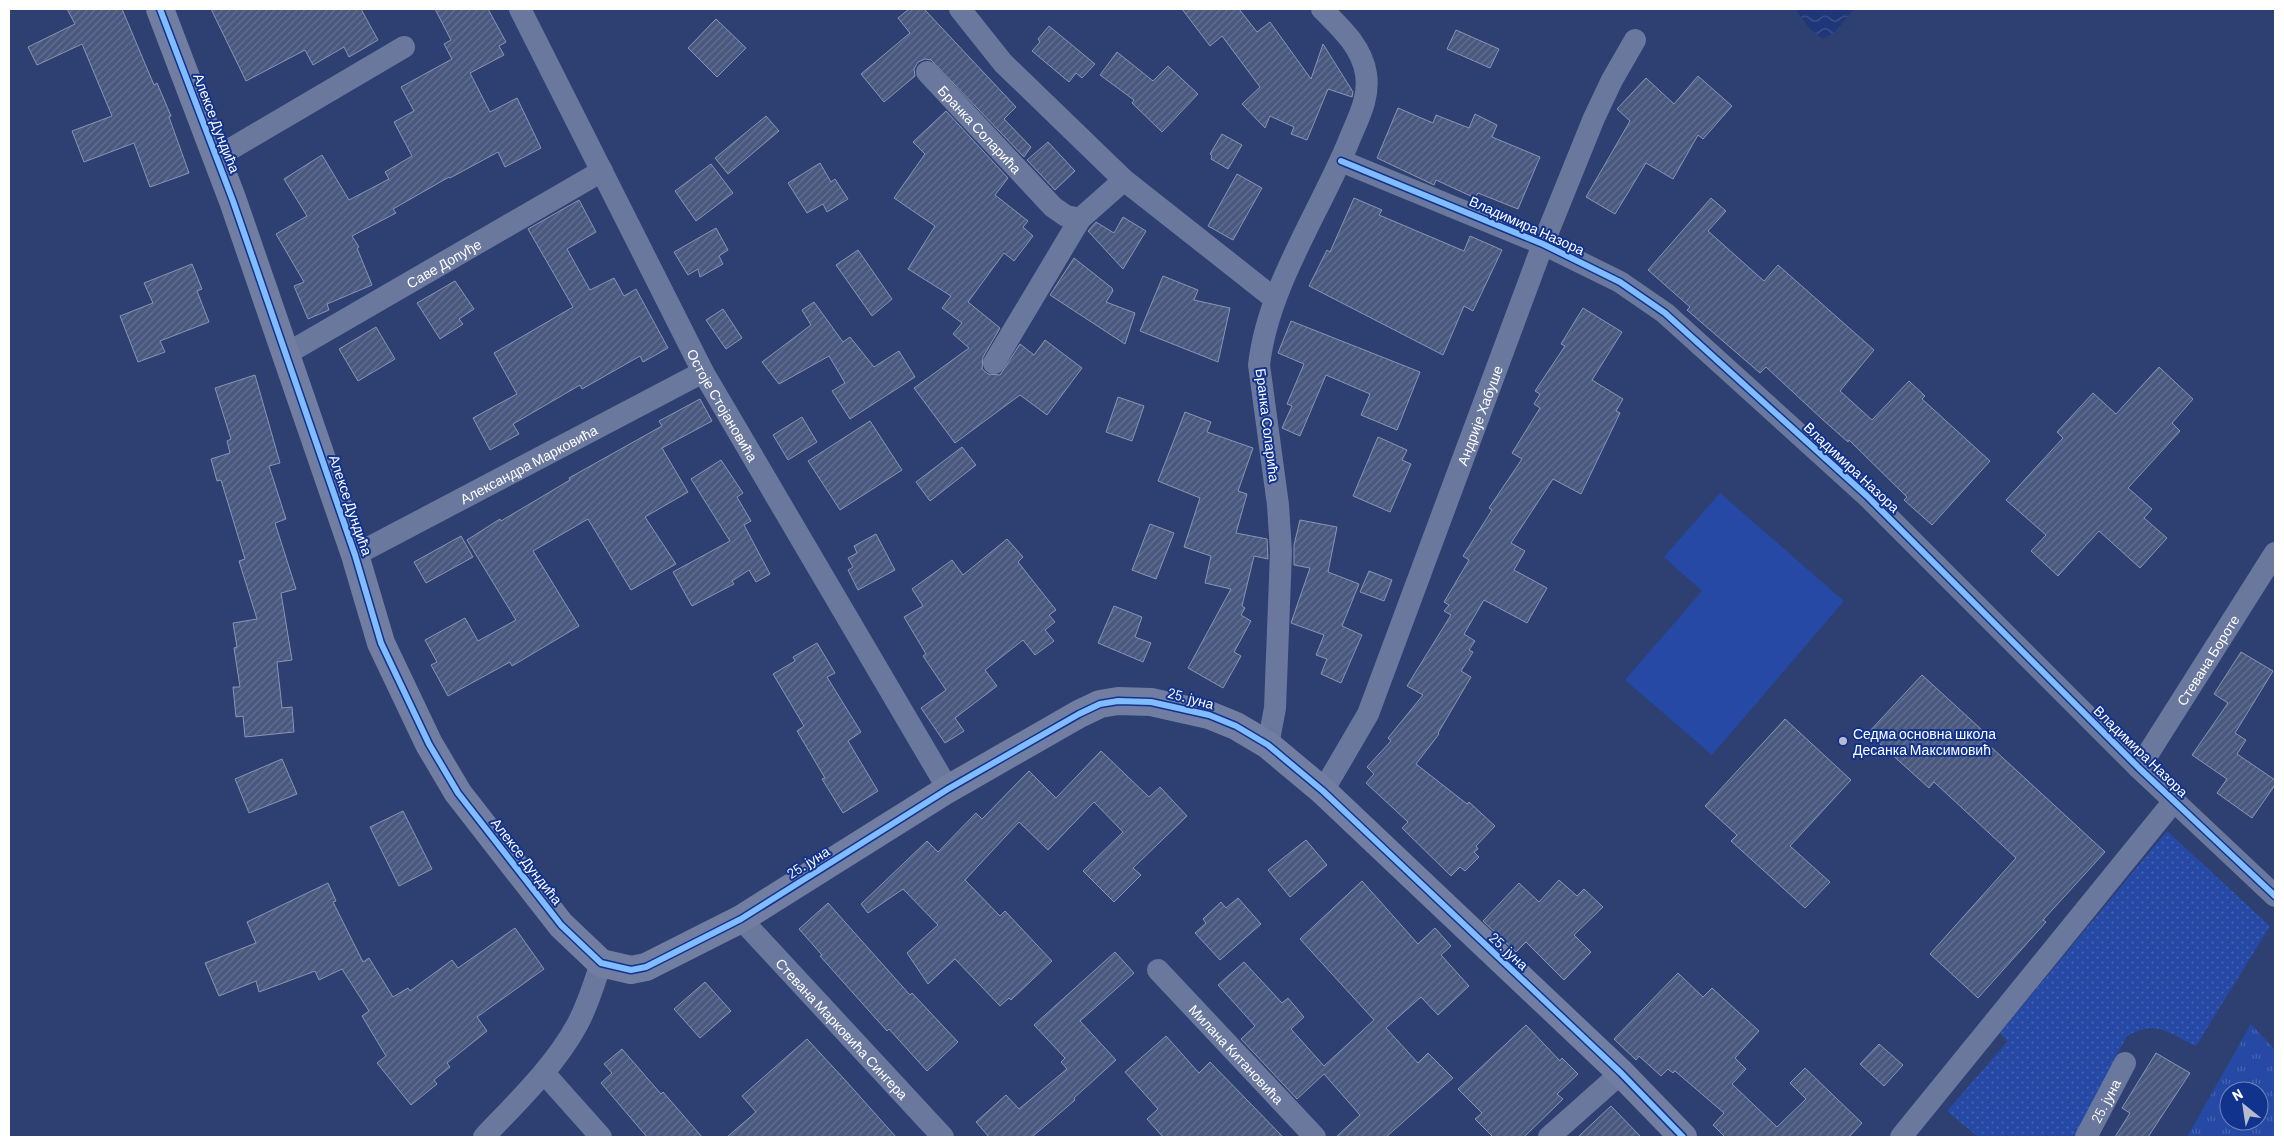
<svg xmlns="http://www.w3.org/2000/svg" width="2284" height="1146" font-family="Barlow,sans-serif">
<defs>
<pattern id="grass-tufts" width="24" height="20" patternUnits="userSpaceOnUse" patternTransform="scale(1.25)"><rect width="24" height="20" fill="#2549a4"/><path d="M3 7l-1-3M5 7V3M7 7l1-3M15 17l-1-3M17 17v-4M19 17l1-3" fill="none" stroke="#4664b2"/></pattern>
<pattern id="park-dots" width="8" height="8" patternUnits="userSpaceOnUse" patternTransform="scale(1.25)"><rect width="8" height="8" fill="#2549a4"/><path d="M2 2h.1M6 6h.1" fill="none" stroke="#4664b2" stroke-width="1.8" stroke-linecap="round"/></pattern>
<pattern id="water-waves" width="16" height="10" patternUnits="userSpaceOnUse" patternTransform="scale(1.25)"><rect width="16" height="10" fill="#1f3779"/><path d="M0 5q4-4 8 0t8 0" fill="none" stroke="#41558d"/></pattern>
<pattern id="building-hatch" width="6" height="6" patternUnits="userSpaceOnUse" patternTransform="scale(1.25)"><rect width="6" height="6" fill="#49587f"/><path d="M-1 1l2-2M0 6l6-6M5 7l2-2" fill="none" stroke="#647192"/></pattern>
</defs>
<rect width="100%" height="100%" fill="#2e4071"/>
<!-- grass -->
<path fill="url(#grass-tufts)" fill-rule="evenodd" d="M2251,1024l24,26v87h-88zM2229,1091h30v30h-30z"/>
<!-- park -->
<path fill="url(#park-dots)" d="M2167,831l103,95 -74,120c-28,-13 -39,-27 -69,-10l-53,101h-96l-31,-26 61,-70 -8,-8z"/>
<!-- garden -->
<polygon fill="#2549a4" points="1720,493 1844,601 1712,755 1625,680 1702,591 1664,557"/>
<!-- water -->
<polygon fill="url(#water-waves)" points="1795,9 1854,9 1835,32 1823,39 1809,28"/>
<!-- building -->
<g fill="url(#building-hatch)" stroke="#8995b3">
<polygon points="67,9 122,9 154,85 157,83 171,116 169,117 189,173 150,187 134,143 84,162 72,131 112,116 82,44 37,65 28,47 75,24"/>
<polygon points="211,9 361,9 378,40 349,57 344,47 313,65 305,50 246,81"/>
<polygon points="435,9 488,9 506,42 499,46 504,55 470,73 490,112 517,98 541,148 505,167 498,152 450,178 449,177 393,209 396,213 352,236 359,247 357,248 372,285 327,304 329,310 308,319 294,286 304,282 276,234 307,216 284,179 322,155 349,200 389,179 385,172 412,156 394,122 414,111 401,87 452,59 444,44 451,40"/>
<polygon points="909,9 924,9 1016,107 1004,119 1031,147 1024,157 931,60 925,59 918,62 914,69 915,76 884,102 861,74 910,33 898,18"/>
<polygon points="1182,9 1239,9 1257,32 1270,22 1311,79 1323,44 1353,92 1352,97 1328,89 1307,140 1291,134 1294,127 1270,116 1265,128 1242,104 1260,87 1222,36 1210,46"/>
<polygon points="716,19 746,48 717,77 688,48"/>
<polygon points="1049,26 1095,64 1082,78 1076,73 1069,82 1032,51 1040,42 1038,39"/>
<polygon points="1456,30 1499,49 1490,68 1447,49"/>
<polygon points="1117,52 1153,81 1168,66 1198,94 1162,132 1132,103 1134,100 1100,75"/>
<polygon points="1698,76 1732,106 1703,139 1698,135 1673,179 1646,163 1615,214 1586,197 1630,121 1617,109 1646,78 1674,104"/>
<polygon points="1398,108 1433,123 1436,115 1469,128 1475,114 1497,125 1492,137 1540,157 1518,209 1478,193 1475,198 1436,180 1434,185 1377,158"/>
<polygon points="946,111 1008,178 995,195 1028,221 1023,227 1033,236 1014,261 1004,253 968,302 1000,328 983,357 982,369 988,374 1000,375 1020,344 1034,355 1045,340 1082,368 1047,415 1020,395 955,443 914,388 969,348 953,334 962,323 942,308 951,296 908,269 935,226 894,198 925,154 913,142"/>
<polygon points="766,116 779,131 728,174 715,158"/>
<polygon points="1222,134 1242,145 1228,169 1211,159 1212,156 1210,154"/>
<polygon points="1048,142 1075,171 1055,190 1027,160"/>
<polygon points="820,163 831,182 835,179 848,199 827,212 823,204 807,213 788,183"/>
<polygon points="711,164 733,193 696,221 675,191"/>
<polygon points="1237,174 1262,188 1233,240 1208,226"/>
<polygon points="1354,198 1382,210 1379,215 1464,251 1470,236 1502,250 1473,311 1464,306 1443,355 1309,286 1327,250 1330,252"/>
<polygon points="1711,198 1726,211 1708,231 1764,281 1778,265 1874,350 1840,391 1872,420 1909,381 1925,396 1922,399 1990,461 1932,525 1904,500 1907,497 1849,440 1848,442 1822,419 1766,367 1760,373 1687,310 1690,307 1648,270"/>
<polygon points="579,200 596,232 567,249 590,290 614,278 624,296 636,289 668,348 643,362 640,356 582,389 580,385 513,424 519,434 490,450 473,418 517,394 494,353 573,307 528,229"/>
<polygon points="1123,217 1146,231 1123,269 1088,231 1096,222 1114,233"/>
<polygon points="716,228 728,250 719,256 723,264 700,277 698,269 688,275 674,252"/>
<polygon points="858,250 892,299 872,316 836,265"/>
<polygon points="1074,258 1112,288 1113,291 1106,302 1135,313 1125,344 1050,295"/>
<polygon points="192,264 202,289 197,291 209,322 160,341 165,352 138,362 120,316 153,303 144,283"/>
<polygon points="1163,276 1198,290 1194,300 1230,308 1218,362 1140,331"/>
<polygon points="455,281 474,309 459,319 463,324 440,339 417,303"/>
<polygon points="814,302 843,342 850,337 874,367 899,351 915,377 850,419 832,391 845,383 829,356 779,384 762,362 811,325 802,310"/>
<polygon points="1583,308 1622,332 1592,380 1623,399 1616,411 1620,413 1581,494 1553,479 1511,543 1525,551 1514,570 1547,588 1527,623 1484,600 1464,634 1475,641 1469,650 1473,652 1461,671 1471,677 1438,733 1439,734 1416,764 1467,804 1469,802 1495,826 1476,846 1478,849 1474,852 1479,857 1465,871 1460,867 1451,876 1402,828 1408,822 1366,783 1374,774 1367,767 1391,741 1388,738 1423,695 1407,686 1451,615 1444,611 1449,605 1444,602 1469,560 1463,556 1492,510 1489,508 1522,459 1512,453 1540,408 1534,404 1540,394 1535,391 1565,346 1561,344"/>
<polygon points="723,309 742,338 726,349 706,320"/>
<polygon points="1291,321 1420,372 1397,430 1361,415 1370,394 1326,375 1300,436 1282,428 1292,406 1287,404 1304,364 1278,353"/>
<polygon points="376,327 395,359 358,381 339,349"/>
<polygon points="2159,367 2193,399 2172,423 2180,431 2128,488 2152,509 2144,518 2167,538 2140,568 2099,531 2058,576 2031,551 2046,535 2006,500 2063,438 2057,432 2093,393 2116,414"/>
<polygon points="255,375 280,463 269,466 286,519 275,523 296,589 281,593 292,660 277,662 282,708 292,707 294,732 245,737 243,716 236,717 233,687 240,687 234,648 237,647 233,623 257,619 239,561 245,559 221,480 217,481 211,459 230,453 227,441 231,439 215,388"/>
<polygon points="1118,397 1144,406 1132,441 1106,432"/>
<polygon points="700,399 712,421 662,448 688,492 645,517 676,564 631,590 588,519 533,551 579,626 512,666 510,662 448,696 431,665 437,662 425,640 465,618 478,641 516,620 467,540 500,519 501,521 570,480 569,478 662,426 659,421"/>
<polygon points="1185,412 1211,422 1207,432 1253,448 1238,491 1247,494 1236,533 1267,539 1268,559 1254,556 1242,606 1245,608 1241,615 1251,621 1234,652 1241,656 1223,688 1188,668 1231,589 1205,583 1211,556 1184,547 1200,498 1158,481"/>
<polygon points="802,417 817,442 788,460 773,435"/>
<polygon points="870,421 902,470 840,510 808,461"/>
<polygon points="1378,437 1407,450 1402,460 1411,464 1390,512 1353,496"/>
<polygon points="962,447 976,465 930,501 916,482"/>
<polygon points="721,460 743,493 737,497 751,521 744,525 770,574 756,582 749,570 732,581 734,584 692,606 673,572 730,541 691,479"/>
<polygon points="1300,520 1337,527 1328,572 1359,584 1342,626 1362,635 1341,683 1321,674 1327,659 1316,655 1324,635 1291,623 1310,568 1294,565 1294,545"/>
<polygon points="1150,524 1174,533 1156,579 1132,570"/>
<polygon points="876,534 895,570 858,590 848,570 853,567 848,558 857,553 854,546"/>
<polygon points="461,536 473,557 426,583 414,562"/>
<polygon points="1007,539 1023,557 1018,562 1056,610 1049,615 1055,622 1045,630 1054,641 1035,655 1023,640 985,670 997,686 955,718 964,731 945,743 921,708 946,690 923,656 926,654 904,617 923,606 912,589 952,560 963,575"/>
<polygon points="1369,571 1392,580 1384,601 1360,592"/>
<polygon points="1114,606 1142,617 1135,637 1151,643 1143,662 1098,643"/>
<polygon points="817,643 835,673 827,677 861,732 848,741 878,791 843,813 822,779 825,778 797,731 804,726 773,674 795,661 793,657"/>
<polygon points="2241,652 2273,671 2235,733 2246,740 2237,754 2275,780 2275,785 2252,818 2217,793 2227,779 2192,755 2228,703 2214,694"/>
<polygon points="1922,675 1982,730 1978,735 2105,852 2043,920 2046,922 1978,998 1930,954 2016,858 1934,782 1929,788 1868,733"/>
<polygon points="1785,719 1851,780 1790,846 1830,882 1805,908 1731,841 1737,835 1705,806"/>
<polygon points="1101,751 1149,797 1160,787 1187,816 1133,868 1141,875 1114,902 1083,871 1123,832 1094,802 1048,850 1019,822 965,880 1000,916 1005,911 1052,961 1011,1000 1009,998 1000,1006 955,959 928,984 907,953 938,925 903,889 868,913 861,904 927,841 938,852 976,813 982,819 1029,771 1056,798"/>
<polygon points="282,759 297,794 249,813 235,779"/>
<polygon points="403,811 432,869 399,886 370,827"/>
<polygon points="1306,840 1327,865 1290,897 1268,870"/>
<polygon points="1559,880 1577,896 1584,889 1603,907 1574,935 1591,952 1564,980 1526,942 1516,952 1483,921 1519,883 1539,902"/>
<polygon points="1362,881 1418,944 1435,928 1451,946 1441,955 1469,986 1438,1015 1421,997 1386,1028 1418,1063 1428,1053 1453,1078 1386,1137 1336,1137 1360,1115 1324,1074 1297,1099 1241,1039 1255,1026 1218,985 1244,962 1282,1003 1288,998 1304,1017 1291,1029 1324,1066 1374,1020 1300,939"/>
<polygon points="328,883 336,901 333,902 363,962 369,958 393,997 408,988 410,991 452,960 458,968 515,928 544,969 477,1017 487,1031 447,1063 450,1067 434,1080 437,1084 411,1105 377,1063 386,1056 362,1016 369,1011 342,969 319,980 315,971 259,992 256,981 219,996 205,963 256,943 247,922"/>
<polygon points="1238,898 1261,924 1220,960 1195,933 1206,923 1203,919 1221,902 1226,908"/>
<polygon points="828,903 910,995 912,993 958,1042 927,1071 889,1029 887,1031 820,956 822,955 799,929"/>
<polygon points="1115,952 1134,973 1080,1021 1116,1060 1074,1098 1075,1100 1032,1137 989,1137 976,1122 1006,1095 1019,1109 1067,1069 1061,1062 1065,1058 1034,1025"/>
<polygon points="1678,973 1703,997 1712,988 1759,1031 1735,1058 1746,1069 1732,1084 1777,1127 1806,1099 1790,1083 1805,1068 1862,1123 1849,1137 1725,1137 1713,1125 1724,1113 1675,1071 1673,1073 1668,1069 1661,1076 1639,1056 1636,1060 1614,1039"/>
<polygon points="705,982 731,1011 700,1038 674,1009"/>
<polygon points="1526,1025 1560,1061 1562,1058 1578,1074 1557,1094 1563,1099 1524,1137 1493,1137 1475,1119 1482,1113 1458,1089"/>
<polygon points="1166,1036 1199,1073 1210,1062 1283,1137 1163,1137 1147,1119 1158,1109 1125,1072"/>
<polygon points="807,1039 846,1081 896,1137 727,1137 756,1112 742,1096"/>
<polygon points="1879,1044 1903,1065 1884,1086 1860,1064"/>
<polygon points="622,1049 661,1094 663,1092 702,1137 647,1137 601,1083 612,1073 604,1064"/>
<polygon points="2156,1053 2190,1073 2148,1137 2115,1137 2130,1113 2122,1108"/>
<polygon points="1611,1106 1641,1137 1578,1137"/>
</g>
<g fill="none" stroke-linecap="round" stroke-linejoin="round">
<!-- street -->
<g stroke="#6a789d" stroke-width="22">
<path id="s1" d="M520,9l183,363 245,417"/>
<polyline points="960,9 1003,63 1124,180 1275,299"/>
<path id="s2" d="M927,72l126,135 13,9 14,3 44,-39"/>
<polyline points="217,157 404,47"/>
<polyline points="1341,161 1543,244 1620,282 1665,313 1867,496 2139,768 2275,896"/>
<path id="s3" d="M286,354l316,-183"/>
<polyline points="994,363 1080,219"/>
<path id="s4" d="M355,555l348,-183"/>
<path d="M1268,745l7,-37 6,-156 -3,-47 -19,-140c9,-78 59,-150 89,-222 9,-23 22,-44 18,-69 -4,-27 -25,-46 -44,-65"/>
<path id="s5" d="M2139,768l136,-215"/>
<path id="s6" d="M1323,791l45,-77 175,-470 51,-126 18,-38 23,-40"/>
<path id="s7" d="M741,919l202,218"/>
<path id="s8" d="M1158,970l157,167"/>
<polyline points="544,1073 601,1137"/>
<path d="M484,1137c33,-35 70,-70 93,-112 11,-20 17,-41 24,-62"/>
<polyline points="1549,1137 1621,1073"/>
<polyline points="1901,1137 2174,801"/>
<path id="s9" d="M2086,1137l39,-74"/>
</g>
<!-- secondary -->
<polyline stroke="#717da1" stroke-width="28" points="160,9 233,201 355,555 381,643 429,744 458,793 561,925 601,963 631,970 646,967 741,919 948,789 1079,714 1100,704 1118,701 1151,702 1209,715 1236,726 1268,745 1323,791 1621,1073 1683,1137"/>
<defs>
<g id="cycleway">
<polyline points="160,9 233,201 355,555 381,643 429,744 458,793 561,925 601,963 631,970 646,967 741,919 948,789 1079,714 1100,704 1118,701 1151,702 1209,715 1236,726 1268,745 1323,791 1621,1073 1683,1137"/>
<polyline points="1341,161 1543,244 1620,282 1665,313 1867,496 2139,768 2275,896"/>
</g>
</defs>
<!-- cycleway casing -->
<use href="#cycleway" stroke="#12338d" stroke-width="9"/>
<!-- cycleway -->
<use href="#cycleway" stroke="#80bcff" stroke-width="6"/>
</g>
<!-- markers -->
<circle fill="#b6bccd" stroke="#12338d" stroke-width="2" cx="1843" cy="741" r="5"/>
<g text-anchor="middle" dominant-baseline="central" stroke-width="4" stroke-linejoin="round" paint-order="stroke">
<!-- street labels -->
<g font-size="14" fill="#fff" stroke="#12338d">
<text transform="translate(217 123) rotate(69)">Алексе Дундића</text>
<text stroke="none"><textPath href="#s2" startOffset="78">Бранка Соларића</textPath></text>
<text transform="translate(1527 225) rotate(24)">Владимира Назора</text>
<text stroke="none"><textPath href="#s3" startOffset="182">Саве Допуђе</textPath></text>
<text stroke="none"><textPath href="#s1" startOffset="445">Остоје Стојановића</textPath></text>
<text stroke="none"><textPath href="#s6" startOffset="408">Андрије Хабуше</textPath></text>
<text transform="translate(1268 425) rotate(83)">Бранка Соларића</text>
<text stroke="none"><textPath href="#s4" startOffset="196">Александра Марковића</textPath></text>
<text transform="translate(1852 467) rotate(43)">Владимира Назора</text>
<text transform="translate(351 505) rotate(71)">Алексе Дундића</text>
<text stroke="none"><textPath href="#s5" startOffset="128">Стевана Бороте</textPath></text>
<text transform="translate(1191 698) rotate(15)">25. јуна</text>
<text transform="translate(2141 751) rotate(44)">Владимира Назора</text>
<text transform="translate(527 861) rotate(52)">Алексе Дундића</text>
<text transform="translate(808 862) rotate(-32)">25. јуна</text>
<text transform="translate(1509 951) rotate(43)">25. јуна</text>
<text stroke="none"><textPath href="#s7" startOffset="149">Стевана Марковића Сингера</textPath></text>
<text stroke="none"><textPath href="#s8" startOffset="115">Милана Китановића</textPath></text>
<text stroke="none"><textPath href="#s9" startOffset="41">25. јуна</textPath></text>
</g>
<!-- poi labels -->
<g font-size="14" fill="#fff" stroke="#12338d" text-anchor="start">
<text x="1853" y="733">Седма основна школа<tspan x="1853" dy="16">Десанка Максимовић</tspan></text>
</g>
</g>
<!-- border -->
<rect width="2284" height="1146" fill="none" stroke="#ffffff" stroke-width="20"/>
<!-- north arrow -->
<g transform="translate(2244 1106) rotate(330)"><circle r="24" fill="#12338d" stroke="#7185bb"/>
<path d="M0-4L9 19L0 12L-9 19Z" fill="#b6bccd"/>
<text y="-8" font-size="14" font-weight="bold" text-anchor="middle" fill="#ffffff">N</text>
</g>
</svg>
